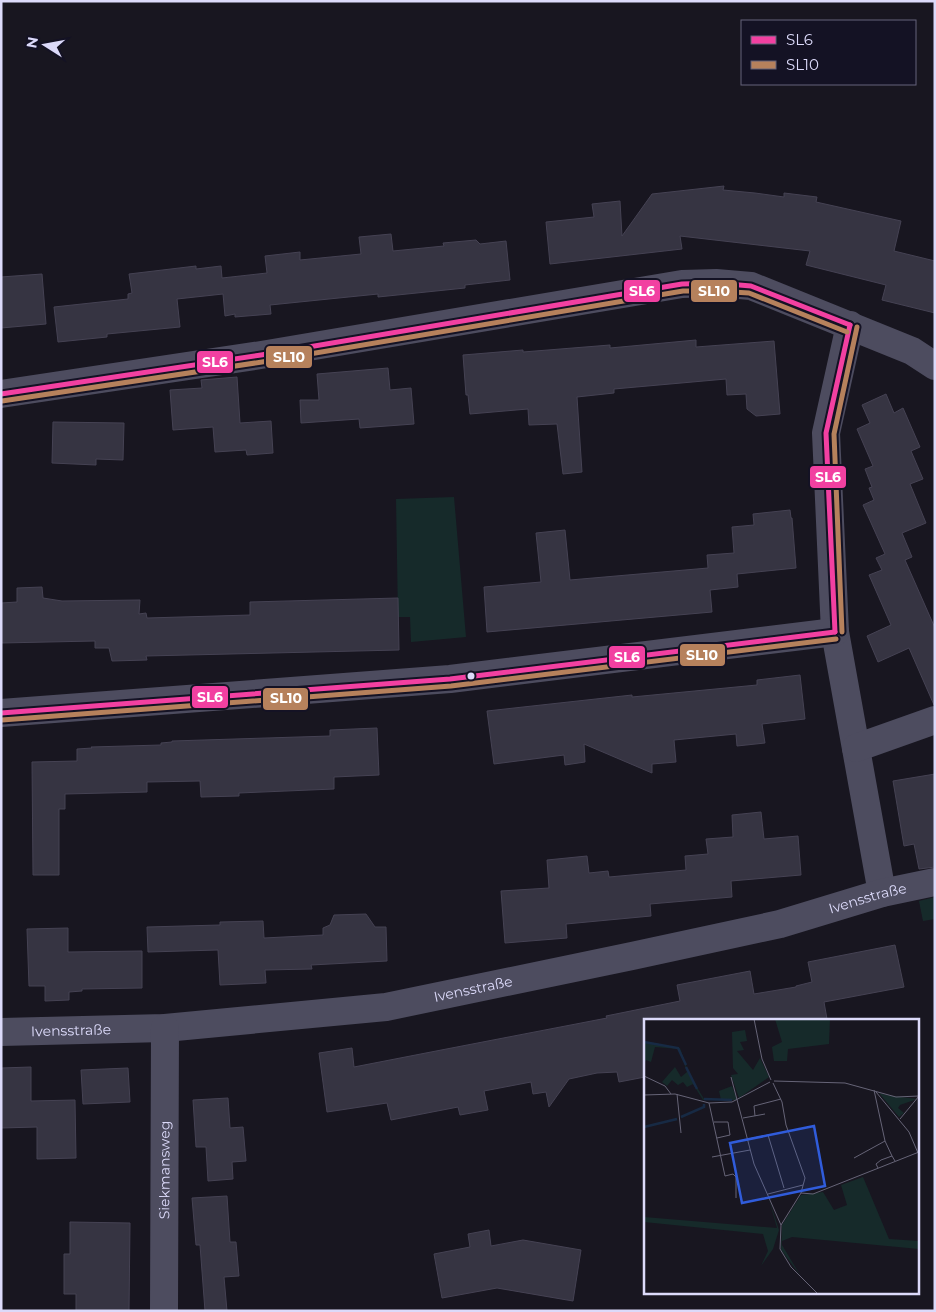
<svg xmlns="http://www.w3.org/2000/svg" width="936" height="1312" font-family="Montserrat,sans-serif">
<rect width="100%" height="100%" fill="#181620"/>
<!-- green -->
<g fill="#162a2a">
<polygon points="454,497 466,637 411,642 410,617 398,617 396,499"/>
<polygon points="935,897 935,919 923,921 919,901"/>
</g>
<!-- building -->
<g fill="#363442" stroke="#454253">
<polygon points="724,186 723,190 755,193 784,197 784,193 817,197 816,202 901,221 894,251 935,261 935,313 882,300 886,285 806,265 810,251 680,236 682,249 550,264 546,222 594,217 592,204 620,201 622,236 652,194"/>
<polygon points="391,234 393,251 444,246 443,243 476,240 480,244 506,241 510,280 465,285 465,288 378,297 378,294 270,305 271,314 235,317 235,314 225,316 223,294 177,299 180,327 107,334 107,337 58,342 54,307 128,299 128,294 132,293 129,274 196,266 196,269 221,266 222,278 267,273 265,256 300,252 300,260 361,254 359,237"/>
<polygon points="42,274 46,324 1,328 1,277"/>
<polygon points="696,340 696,347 774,341 780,414 756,416 747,409 746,394 727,395 726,379 614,389 614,393 577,397 582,472 563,474 557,424 529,425 528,409 470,414 468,395 466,395 463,355 523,350 523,352 610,345 610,348"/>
<polygon points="388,368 390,390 411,388 414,424 360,428 359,419 301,423 300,400 319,400 317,374"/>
<polygon points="237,377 240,423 271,421 273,453 247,455 246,450 215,452 213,427 173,430 170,390 202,388 201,380"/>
<polygon points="886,394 894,413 903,408 920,447 911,451 923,479 910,484 926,523 902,533 912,557 905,560 935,628 935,705 934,705 909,648 878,662 867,636 891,625 869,575 882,570 876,558 885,554 863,505 874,500 869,488 872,487 865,469 873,466 857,429 870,423 862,405"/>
<polygon points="53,422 124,423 123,460 96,459 96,465 52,463"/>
<polygon points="790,510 791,518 792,518 796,568 737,574 738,587 710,590 712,612 487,632 484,587 541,582 536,533 565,530 570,580 708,568 707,555 734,553 732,527 754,525 753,514"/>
<polygon points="42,587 43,598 62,601 140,600 139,614 146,613 147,618 250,615 250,602 398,598 399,650 146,656 147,660 112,661 109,648 95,648 95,641 1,643 1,603 17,602 17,588"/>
<polygon points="800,675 805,719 762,724 765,743 737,746 736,734 674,740 676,762 652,764 652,773 584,744 585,762 565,765 564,755 494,764 487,711 632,695 632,697 757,685 757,680"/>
<polygon points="377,728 379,775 334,777 334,789 239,793 239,796 201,797 200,781 147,782 147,792 65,794 65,809 59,809 59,875 33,875 32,762 77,761 77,749 92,748 91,747 161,745 161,743 172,742 172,741 330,736 330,730"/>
<polygon points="935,774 935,867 919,869 914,844 904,846 893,781"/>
<polygon points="761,812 764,839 798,836 801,875 731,881 732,897 650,904 651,916 566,924 567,938 505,943 501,891 549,888 547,860 587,856 589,873 608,871 609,877 686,870 685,856 708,854 706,839 733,837 732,815"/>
<polygon points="366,914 375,927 386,927 387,961 311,965 312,969 265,970 266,983 220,985 218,950 148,952 147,927 220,925 220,922 263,921 264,938 323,935 323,928 330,925 334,915"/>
<polygon points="68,928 68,952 142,951 142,988 82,989 82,991 69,992 69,1000 45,1001 45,986 29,986 27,929"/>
<polygon points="895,945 904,987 824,1002 827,1019 816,1021 645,1021 645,1077 619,1082 617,1072 597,1073 569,1079 549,1107 546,1092 533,1094 531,1082 484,1091 488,1110 460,1115 458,1107 391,1120 387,1103 327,1112 319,1053 352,1048 354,1067 431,1052 607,1018 606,1016 680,1001 677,985 750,971 754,994 796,987 796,986 812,982 808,962"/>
<polygon points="31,1067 31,1101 75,1100 76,1158 37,1159 37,1127 1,1128 1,1068"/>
<polygon points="128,1068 130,1102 83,1104 81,1070"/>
<polygon points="228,1098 230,1128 243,1127 246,1161 232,1162 233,1179 208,1181 206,1147 196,1147 193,1100"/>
<polygon points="227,1196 230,1242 236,1242 239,1276 224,1277 227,1311 205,1311 200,1245 196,1245 192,1198"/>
<polygon points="70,1222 130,1223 129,1311 76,1311 76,1294 64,1294 64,1254 70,1254"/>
<polygon points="489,1230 491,1246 523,1240 581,1250 573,1301 497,1288 442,1298 434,1254 470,1247 468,1234"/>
</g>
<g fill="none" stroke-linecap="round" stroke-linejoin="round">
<!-- street -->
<g stroke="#4d4c5f" stroke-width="28">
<polyline points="850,325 826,433 835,632 882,893"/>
<polyline points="1,394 261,355 682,284 716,283 751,286 912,351 935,366"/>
<polyline points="1,713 450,679 835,632"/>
<polyline points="856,748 935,720"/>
<path id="s1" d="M1,1032l164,-4 221,-21 246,-51 148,-32 102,-31 53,-11"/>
<path id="s2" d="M164,1311l1,-283"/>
</g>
<defs>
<g id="bus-1">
<polyline points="1,394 261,355 682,284 716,283 751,286 850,325"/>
<polyline points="835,632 826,433 850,325"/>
<polyline points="1,713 450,679 835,632"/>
</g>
<g id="bus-2">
<polyline points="2,401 262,362 683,291 716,291 749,293 847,332"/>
<polyline points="842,632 834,434 857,327"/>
<polyline points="2,720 451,686 836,639"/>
</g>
</defs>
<!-- bus-1 casing -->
<use href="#bus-1" stroke="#141224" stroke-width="9"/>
<!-- bus-2 casing -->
<use href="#bus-2" stroke="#141224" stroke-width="9"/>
<!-- bus-1 -->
<use href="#bus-1" stroke="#f240a1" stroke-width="5"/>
<!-- bus-2 -->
<use href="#bus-2" stroke="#b6815c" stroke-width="5"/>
</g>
<!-- markers -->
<circle fill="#dcdafa" stroke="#141224" stroke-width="2" cx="471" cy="676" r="4.5"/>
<g text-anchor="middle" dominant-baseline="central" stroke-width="4" stroke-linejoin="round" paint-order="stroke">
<!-- street labels -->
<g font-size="14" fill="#dcdafa" stroke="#141224">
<text stroke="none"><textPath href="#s1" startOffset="880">Ivensstraße</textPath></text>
<text stroke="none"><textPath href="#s1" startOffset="475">Ivensstraße</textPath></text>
<text stroke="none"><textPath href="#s1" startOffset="70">Ivensstraße</textPath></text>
<text stroke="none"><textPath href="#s2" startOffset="141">Siekmansweg</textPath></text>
</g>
</g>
<!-- overview -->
<g transform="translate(644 1019)">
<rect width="275" height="275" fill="#181620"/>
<path d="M131,0h55l-1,25 -41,5 -1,12h-13l-2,-14 10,-5zM101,11l2,11 -7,1 4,8 -7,1 16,19 7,-12 9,19 -30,21 -8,-23 7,-1 -5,-6 -1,-36zM0,22l36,7 9,26 15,25 17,1 -2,-9 13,-5 5,14h-34l-10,-16 -6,3 -4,-5 -5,3 -6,-5 -5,6 -5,-4 13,-15 6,10 6,-5 -6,-19 -2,-4 -24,-2 -4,15 -5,-2 -2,4zM235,74l7,2 31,4 -17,6 -2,3 6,5 -5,4zM219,158l26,62 30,2v8l-127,-12 -10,4v4l18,30 -19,-25 1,-25 19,-30 22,-3 11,18 13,-5 -6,-20zM124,177l11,34 -6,19 -12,17 7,-15 -5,-17 -119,-12v-5l133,11z" fill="#162a2a"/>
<path fill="none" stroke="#172a44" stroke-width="2.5" d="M0,23l34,6 8,17M42,48l11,22M60,80l28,1M37,98l23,-10v-3M0,108l33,-8"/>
<path fill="none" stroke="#666477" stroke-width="1" d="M110,0l8,40 9,21M0,57l21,10 6,8M87,58l23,87 27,61M130,62l71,2 51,14 23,-1M129,64l9,19 4,23 19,53 -4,15 -20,32 -1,24 11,18 27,27M232,73l33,40 9,21M33,75l4,39M0,76l31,-1 34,9 23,-1 38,-20M65,84l16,73 8,-2 3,3v21M111,97l-1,-10 27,-7M99,99l22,-4M256,100l19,-23M70,103h14l2,13 -13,3M104,120l20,-4 16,53M241,122l7,15M68,138l38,-7M210,139l31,-17 -11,-51M234,149l-2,-4 5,-4 11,-4 3,5M157,174l12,1 106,-42M124,175l35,-9"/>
<path fill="#305cdb" fill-opacity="0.15" stroke="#305cdb" stroke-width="2.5" d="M170,107l11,60 -83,17 -12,-60z"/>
<rect width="275" height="275" fill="none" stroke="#dcdafa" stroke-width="2.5"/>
</g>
<g stroke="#141224" stroke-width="2">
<rect x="623" y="279" width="38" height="24" rx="5" fill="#f240a1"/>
<rect x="690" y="279" width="48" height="24" rx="5" fill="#b6815c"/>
<rect x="265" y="345" width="48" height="24" rx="5" fill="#b6815c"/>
<rect x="196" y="350" width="38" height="24" rx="5" fill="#f240a1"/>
<rect x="809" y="465" width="38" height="24" rx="5" fill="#f240a1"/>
<rect x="679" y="643" width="47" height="24" rx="5" fill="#b6815c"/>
<rect x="608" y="645" width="38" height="24" rx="5" fill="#f240a1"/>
<rect x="191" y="685" width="38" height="24" rx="5" fill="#f240a1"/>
<rect x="262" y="687" width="47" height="24" rx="5" fill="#b6815c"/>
</g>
<g font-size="14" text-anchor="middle" font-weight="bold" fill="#fff">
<text x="642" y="296">SL6</text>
<text x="714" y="296">SL10</text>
<text x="289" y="362">SL10</text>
<text x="215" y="367">SL6</text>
<text x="828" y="482">SL6</text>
<text x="702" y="660">SL10</text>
<text x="627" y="662">SL6</text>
<text x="210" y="702">SL6</text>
<text x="286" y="703">SL10</text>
</g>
<!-- border -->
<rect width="936" height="1312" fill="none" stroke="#dcdafa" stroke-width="5"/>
<!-- legend -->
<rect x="741" y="20" width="175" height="65" fill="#141224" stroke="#64627a"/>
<rect x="751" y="36" width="25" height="8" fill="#f240a1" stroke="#64627a"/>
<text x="786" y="45" font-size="15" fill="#dcdafa">SL6</text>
<rect x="751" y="61" width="25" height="8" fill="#b6815c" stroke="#64627a"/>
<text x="786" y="70" font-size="15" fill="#dcdafa">SL10</text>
<!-- north arrow -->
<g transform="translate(45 45) rotate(281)" stroke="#141224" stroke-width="4" paint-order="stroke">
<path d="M0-4L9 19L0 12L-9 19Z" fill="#dcdafa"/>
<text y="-8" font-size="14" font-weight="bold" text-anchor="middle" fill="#dcdafa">N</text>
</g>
</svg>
